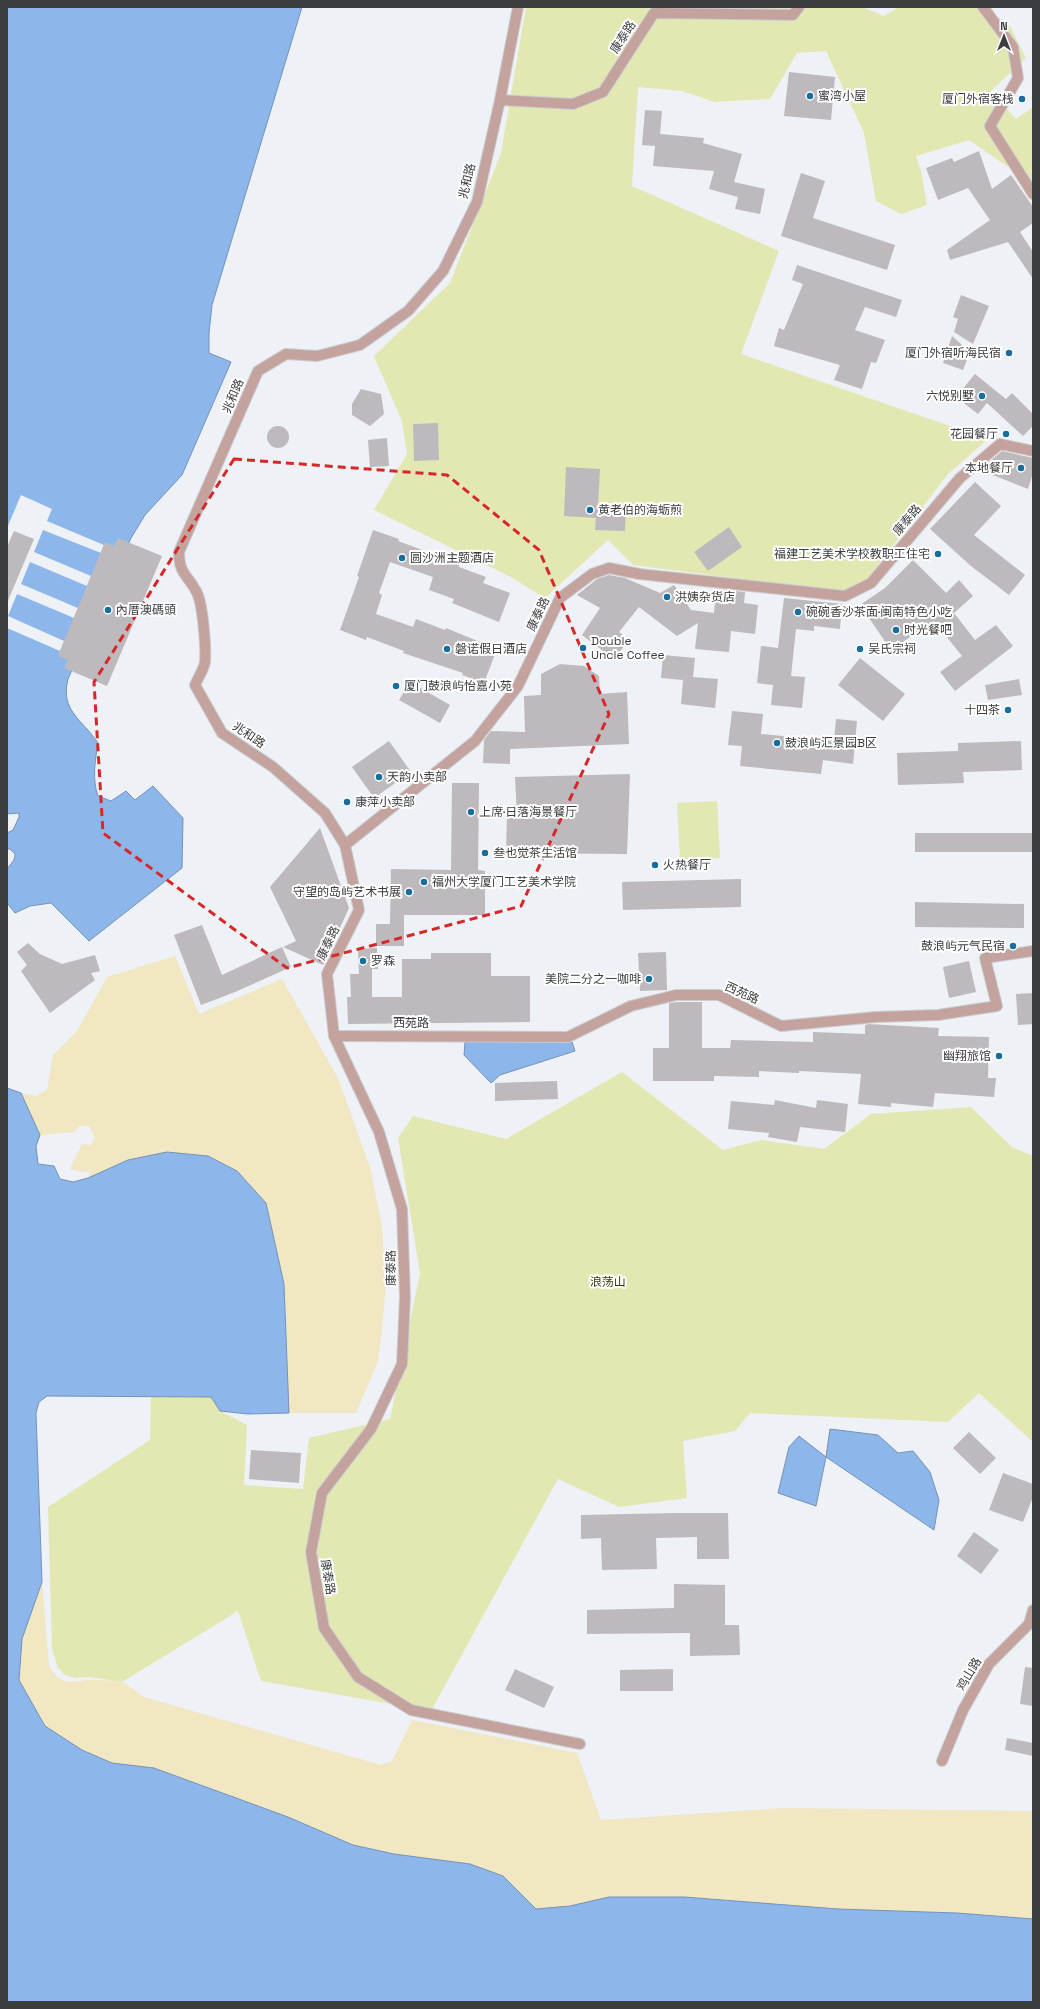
<svg xmlns="http://www.w3.org/2000/svg" width="1040" height="2009" font-family="'Space Grotesk','Noto Sans SC',sans-serif">
<rect width="100%" height="100%" fill="#eef1f5"/>
<!-- green -->
<g fill="#e3e8b3">
<polygon points="526,7 862,7 884,16 899,7 981,7 1010,26 1026,58 991,91 1016,119 1033,107 1033,180 1030,182 969,140 916,156 921,171 927,205 901,214 876,201 864,133 826,51 797,53 770,99 715,102 682,91 638,87 632,186 779,251 741,354 988,439 948,474 864,583 840,592 633,565 608,540 545,598 509,576 374,510 407,454 402,421 374,356 450,283 501,153"/>
<polygon points="717,801 720,858 680,860 677,803"/>
<polygon points="622,1072 723,1150 761,1140 824,1149 871,1114 971,1107 1012,1147 1033,1156 1033,1442 979,1393 948,1422 750,1413 735,1431 683,1441 687,1498 619,1507 558,1479 431,1711 261,1681 238,1611 122,1682 90,1677 76,1678 65,1675 58,1668 52,1649 48,1507 150,1440 151,1397 211,1397 220,1411 247,1425 244,1485 303,1489 309,1438 390,1419 420,1273 398,1138 413,1116 506,1139"/>
</g>
<!-- sand -->
<g fill="#f1e7c2">
<polygon points="175,956 199,1014 282,979 338,1078 370,1167 382,1226 386,1283 382,1330 378,1361 356,1413 289,1413 284,1284 266,1203 128,1160 88,1178 90,1171 81,1172 70,1169 82,1144 91,1145 95,1138 89,1126 79,1126 75,1132 40,1135 21,1093 36,1096 47,1090 53,1055 77,1031 107,977"/>
<path d="M42,1582l7,84c12,20 20,16 40,14 10,0 22,0 31,2 8,1 17,11 24,15l237,68 11,-4 20,-41 165,33 24,67 182,-12 250,3v108l-76,-6 -119,-4 -154,-12 -148,12 -33,-33 -150,-31 -65,-28 -134,-49 -42,-5 -30,-13 -37,-24 -26,-46 3,-41z"/>
</g>
<!-- water -->
<g fill="#8db6ea" stroke="#7592b7">
<path d="M7,7h295l-90,298 -3,28v20l22,9 -49,113 -37,40 -14,23 -63,141c-8,32 14,40 30,64 -3,18 -6,36 0,53l13,5 15,-10 9,9 18,-14 30,32 -1,50 -93,73 -38,-38 -21,3 -15,7 -8,-10v-34l7,-9 1,-6 -5,-5h-3v-16l6,-3 6,-13v-4l-12,1z"/>
<polygon points="465,1042 572,1042 575,1051 500,1075 491,1083 464,1055"/>
<polygon points="7,1088 21,1093 40,1135 36,1146 38,1164 54,1166 60,1179 73,1182 88,1178 128,1160 167,1152 208,1156 237,1171 266,1203 284,1284 289,1413 248,1414 220,1411 211,1397 47,1396 39,1402 36,1413 42,1582 22,1639 19,1680 45,1726 82,1750 112,1763 154,1768 288,1817 353,1845 394,1854 470,1864 503,1876 536,1909 570,1906 609,1897 684,1897 838,1909 957,1913 1033,1919 1033,2002 7,2002"/>
<polygon points="830,1429 878,1435 898,1453 913,1451 930,1472 939,1500 934,1530 826,1457 816,1506 778,1493 789,1447 799,1436 826,1457"/>
</g>
<!-- pier -->
<polygon fill="#eef1f5" points="21,495 52,509 47,521 104,545 101,553 43,530 34,552 91,576 87,586 30,562 21,584 78,608 74,618 17,594 8,616 64,641 60,651 7,628 7,528"/>
<!-- building -->
<g fill="#beb9bc">
<polygon points="789,72 835,77 831,120 784,116"/>
<polygon points="645,110 662,111 660,134 704,138 703,143 742,154 734,182 765,189 760,214 735,209 738,197 709,189 714,171 653,166 655,146 642,145"/>
<polygon points="979,151 992,189 1011,175 1033,207 1033,223 1020,232 1033,252 1033,279 1008,242 950,260 947,250 990,220 968,188 938,200 926,168 952,158 954,162"/>
<polygon points="801,173 825,181 813,218 895,245 887,270 781,236"/>
<polygon points="797,265 902,300 896,317 865,307 855,330 885,340 876,363 871,362 862,389 834,380 840,365 774,346 779,328 784,330 803,284 792,280"/>
<polygon points="961,295 989,306 973,344 954,332 958,319 953,317"/>
<polygon points="952,336 970,352 963,370 943,363"/>
<polygon points="975,374 1006,399 1012,393 1033,414 1033,426 1023,436 987,403 978,414 956,397"/>
<polygon points="361,389 381,394 384,414 370,426 352,415 352,404"/>
<polygon points="438,423 439,460 414,461 413,424"/>
<circle cx="278" cy="437" r="11"/>
<polygon points="387,438 389,466 370,467 368,440"/>
<polygon points="1002,451 1033,458 1033,473 1028,489 980,470"/>
<polygon points="566,467 600,469 598,507 626,509 625,531 595,530 596,518 564,516"/>
<polygon points="975,482 1001,506 974,535 1025,575 1009,595 971,566 930,529"/>
<polygon points="729,527 742,547 708,571 694,552"/>
<polygon points="373,530 399,539 398,541 460,564 459,567 486,577 483,583 510,593 499,622 452,603 454,599 429,590 433,577 390,562 379,593 382,595 376,614 413,627 416,619 445,630 446,628 497,649 484,683 462,675 463,673 403,653 404,651 367,637 366,640 340,630 359,577 357,576"/>
<polygon points="14,531 34,539 7,603 7,547"/>
<polygon points="118,538 162,556 107,686 64,668 68,660 58,656 105,542 114,546"/>
<polygon points="913,560 946,593 959,580 973,596 954,613 975,640 996,625 1013,646 955,691 940,672 962,656 934,621 891,650 860,605 885,588"/>
<polygon points="609,575 625,578 660,593 674,585 691,610 714,613 716,589 745,592 744,603 758,605 755,634 731,631 729,652 695,649 698,623 677,636 639,607 619,632 629,640 614,659 582,635 600,608 577,595 597,579"/>
<polygon points="784,598 842,604 840,629 814,626 814,631 796,629 791,676 805,677 802,708 771,705 773,685 757,683 761,646 778,648"/>
<polygon points="663,655 695,658 693,677 718,679 715,708 681,704 683,680 661,678"/>
<polygon points="860,658 905,694 883,721 838,685"/>
<polygon points="560,664 584,666 599,676 600,694 627,692 629,744 510,749 510,764 483,763 484,740 491,731 525,732 524,696 541,695 541,674"/>
<polygon points="1019,679 1022,695 988,700 985,685"/>
<polygon points="410,682 450,705 440,723 399,700"/>
<polygon points="732,711 763,714 761,734 834,741 836,719 857,721 853,764 823,760 821,774 740,766 742,746 728,745"/>
<polygon points="389,741 411,772 374,798 352,767"/>
<polygon points="1021,741 1022,770 963,772 964,783 898,785 897,753 958,751 958,743"/>
<polygon points="630,774 627,854 506,853 507,815 517,816 515,777"/>
<polygon points="452,783 479,783 478,870 485,871 485,915 404,915 404,946 376,946 376,924 390,924 391,869 451,870"/>
<polygon points="320,828 349,908 323,965 283,947 296,941 270,887"/>
<rect x="915" y="833" width="118" height="19"/>
<polygon points="741,879 741,907 623,910 622,882"/>
<polygon points="915,902 1024,904 1024,928 915,927"/>
<polygon points="202,925 222,975 282,947 291,967 235,992 201,1005 174,935"/>
<polygon points="28,943 40,954 62,964 95,955 100,971 91,973 95,980 50,1013 21,971 27,965 17,952"/>
<polygon points="377,948 378,969 372,969 372,997 402,997 402,959 431,959 431,953 491,953 491,976 530,976 530,1022 348,1024 347,997 351,997 350,974 359,974 358,949"/>
<polygon points="666,952 667,990 640,991 638,953"/>
<polygon points="969,961 976,992 949,998 943,967"/>
<polygon points="1033,993 1033,1024 1018,1025 1016,994"/>
<polygon points="677,1002 702,1002 702,1048 730,1048 731,1040 813,1042 813,1032 865,1034 865,1025 869,1024 939,1028 938,1036 989,1037 988,1078 996,1078 994,1097 935,1093 933,1107 891,1103 891,1107 858,1104 861,1074 799,1071 799,1073 759,1071 759,1077 714,1076 714,1081 653,1081 653,1048 669,1048 669,1003"/>
<polygon points="557,1081 558,1099 495,1101 495,1083"/>
<polygon points="775,1100 816,1108 817,1100 848,1104 845,1132 800,1127 797,1142 768,1137 769,1133 728,1129 731,1101 774,1105"/>
<polygon points="969,1432 996,1458 980,1474 953,1448"/>
<polygon points="251,1450 301,1453 299,1483 249,1479"/>
<polygon points="1003,1473 1033,1484 1033,1497 1023,1522 989,1510"/>
<polygon points="677,1513 728,1513 729,1559 697,1559 697,1537 656,1538 657,1569 602,1570 601,1538 581,1539 581,1515"/>
<polygon points="974,1532 999,1550 981,1574 957,1556"/>
<polygon points="674,1584 725,1585 725,1625 739,1625 740,1655 690,1656 690,1633 587,1634 587,1610 674,1608"/>
<polygon points="1025,1667 1033,1668 1033,1706 1020,1704"/>
<polygon points="515,1669 554,1687 544,1708 505,1690"/>
<polygon points="673,1669 673,1691 620,1691 620,1670"/>
<polygon points="1007,1738 1033,1743 1033,1756 1005,1750"/>
</g>
<g fill="none" stroke-linecap="round" stroke-linejoin="round">
<defs>
<g id="street">
<polyline points="983,7 1013,47 1018,78 990,126 1033,194"/>
<polyline points="500,100 573,104 603,92 654,13 793,15 799,7"/>
<path d="M345,845l-20,-32 -52,-46 -51,-34 -27,-48c3,-7 9,-16 10,-23 1,-14 -2,-60 -9,-71 -9,-17 -17,-17 -17,-39l79,-181 28,-17 31,2 43,-11 48,-34 35,-40 34,-69 23,-102 18,-93"/>
<polyline points="334,1036 568,1037 631,1006 676,995 719,995 781,1026 876,1017 938,1015 997,1006 985,958 1033,951"/>
<polyline points="580,1744 411,1710 358,1677 324,1628 311,1552 322,1493 371,1429 402,1364 405,1297 402,1209 379,1132 334,1036 327,974 359,910 345,845 475,741 518,686 560,598 592,574 609,568 639,574 845,596 871,583 960,478 1000,444 1033,451"/>
<polyline points="942,1761 963,1710 989,1664 1029,1624 1033,1610"/>
</g>
</defs>
<!-- street casing -->
<use href="#street" stroke="#cacdd1" stroke-width="12"/>
<!-- street -->
<use href="#street" stroke="#c4a39f" stroke-width="10"/>
</g>
<!-- marked area -->
<path fill="none" stroke="#d62828" stroke-width="3" stroke-dasharray="8 5" stroke-linejoin="round" d="M234,459l213,16 92,75 70,164 -88,192 -234,62 -184,-135 -9,-151z"/>
<!-- markers -->
<g fill="#176d9d" stroke="#fff" stroke-width="1.5">
<circle cx="810" cy="96" r="4"/>
<circle cx="1022" cy="99" r="4"/>
<circle cx="1009" cy="353" r="4"/>
<circle cx="982" cy="396" r="4"/>
<circle cx="1006" cy="434" r="4"/>
<circle cx="1021" cy="468" r="4"/>
<circle cx="590" cy="510" r="4"/>
<circle cx="938" cy="554" r="4"/>
<circle cx="402" cy="558" r="4"/>
<circle cx="667" cy="597" r="4"/>
<circle cx="108" cy="610" r="4"/>
<circle cx="798" cy="612" r="4"/>
<circle cx="896" cy="630" r="4"/>
<circle cx="583" cy="648" r="4"/>
<circle cx="447" cy="649" r="4"/>
<circle cx="860" cy="649" r="4"/>
<circle cx="396" cy="686" r="4"/>
<circle cx="1008" cy="710" r="4"/>
<circle cx="777" cy="743" r="4"/>
<circle cx="379" cy="777" r="4"/>
<circle cx="347" cy="802" r="4"/>
<circle cx="471" cy="812" r="4"/>
<circle cx="485" cy="853" r="4"/>
<circle cx="655" cy="865" r="4"/>
<circle cx="424" cy="882" r="4"/>
<circle cx="409" cy="892" r="4"/>
<circle cx="1013" cy="946" r="4"/>
<circle cx="363" cy="961" r="4"/>
<circle cx="649" cy="979" r="4"/>
<circle cx="999" cy="1056" r="4"/>
</g>
<g text-anchor="middle" dominant-baseline="central" stroke-width="4" stroke-linejoin="round" paint-order="stroke">
<!-- street labels -->
<g font-size="12" fill="#3c3d3f" stroke="#fff">
<text transform="translate(623 37) rotate(-57)">康泰路</text>
<text transform="translate(467 181) rotate(-76)">兆和路</text>
<text transform="translate(233 396) rotate(-67)">兆和路</text>
<text transform="translate(907 520) rotate(-50)">康泰路</text>
<text transform="translate(538 614) rotate(-64)">康泰路</text>
<text transform="translate(249 735) rotate(34)">兆和路</text>
<text transform="translate(328 943) rotate(-64)">康泰路</text>
<text transform="translate(742 993) rotate(24)">西苑路</text>
<text x="411" y="1023">西苑路</text>
<text transform="translate(391 1268) rotate(-91)">康泰路</text>
<text transform="translate(328 1577) rotate(80)">康泰路</text>
<text transform="translate(969 1674) rotate(-59)">鸡山路</text>
</g>
<!-- poi labels -->
<g font-size="12" fill="#3c3d3f" stroke="#fff" text-anchor="start">
<text x="818" y="96">蜜湾小屋</text>
<text x="1014" y="99" text-anchor="end">厦门外宿客栈</text>
<text x="1001" y="353" text-anchor="end">厦门外宿听海民宿</text>
<text x="974" y="396" text-anchor="end">六悦别墅</text>
<text x="998" y="434" text-anchor="end">花园餐厅</text>
<text x="1013" y="468" text-anchor="end">本地餐厅</text>
<text x="598" y="510">黄老伯的海蛎煎</text>
<text x="930" y="554" text-anchor="end">福建工艺美术学校教职工住宅</text>
<text x="410" y="558">圆沙洲主题酒店</text>
<text x="675" y="597">洪姨杂货店</text>
<text x="116" y="610">內厝澳碼頭</text>
<text x="806" y="612">碗碗香沙茶面·闽南特色小吃</text>
<text x="904" y="630">时光餐吧</text>
<text x="591" y="641">Double<tspan x="591" dy="14">Uncle Coffee</tspan></text>
<text x="455" y="649">磐诺假日酒店</text>
<text x="868" y="649">吴氏宗祠</text>
<text x="404" y="686">厦门鼓浪屿怡嘉小苑</text>
<text x="1000" y="710" text-anchor="end">十四茶</text>
<text x="785" y="743">鼓浪屿汇景园B区</text>
<text x="387" y="777">天韵小卖部</text>
<text x="355" y="802">康萍小卖部</text>
<text x="479" y="812">上席·日落海景餐厅</text>
<text x="493" y="853">叁也觉茶生活馆</text>
<text x="663" y="865">火热餐厅</text>
<text x="432" y="882">福州大学厦门工艺美术学院</text>
<text x="401" y="892" text-anchor="end">守望的岛屿艺术书展</text>
<text x="1005" y="946" text-anchor="end">鼓浪屿元气民宿</text>
<text x="371" y="961">罗森</text>
<text x="641" y="979" text-anchor="end">美院二分之一咖啡</text>
<text x="991" y="1056" text-anchor="end">幽翔旅馆</text>
</g>
<!-- park labels -->
<g font-size="12" fill="#3a3d08" stroke="#fff">
<text x="608" y="1282">浪荡山</text>
</g>
</g>
<!-- border -->
<rect width="1040" height="2009" fill="none" stroke="#3c3d3f" stroke-width="16"/>
<!-- north arrow -->
<g transform="translate(1004 36)" stroke="#ffffff" stroke-width="3" paint-order="stroke">
<path d="M0-3L7 15L0 10L-7 15Z" fill="#3c3d3f"/>
<text y="-6" font-size="11" font-weight="bold" text-anchor="middle" fill="#3c3d3f">N</text>
</g>
</svg>
